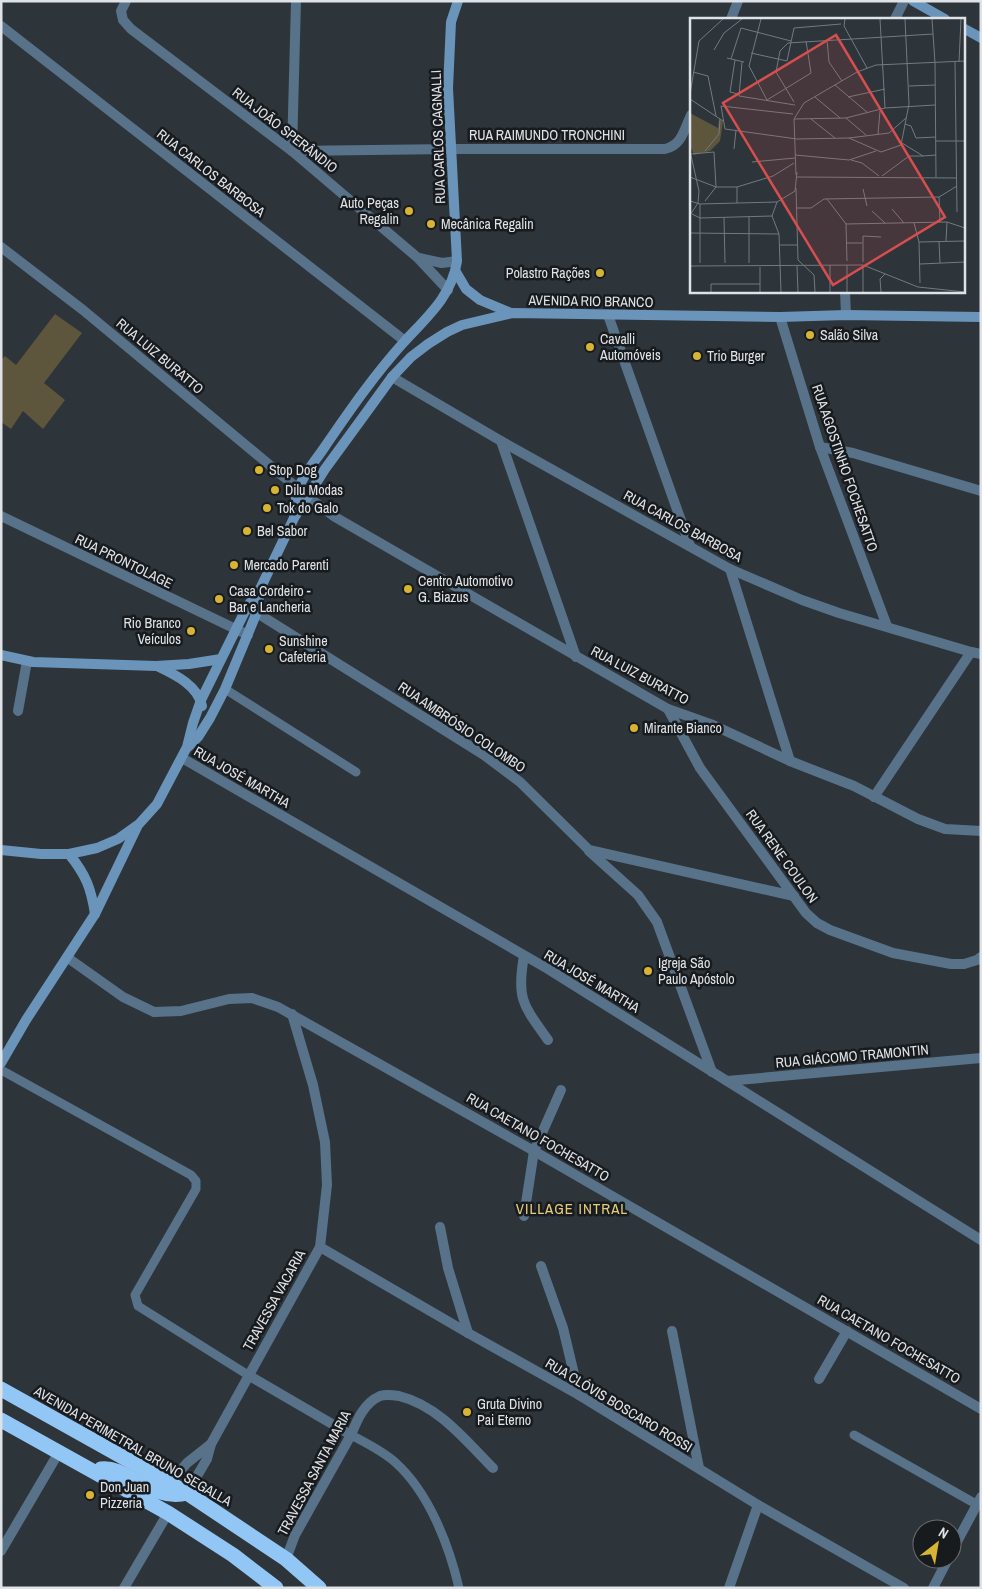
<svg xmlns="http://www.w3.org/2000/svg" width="982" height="1589" font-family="'Archivo Narrow',sans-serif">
<rect width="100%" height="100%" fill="#2d343a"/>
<!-- green -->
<polygon fill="#5d553c" points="55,314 82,333 44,383 65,400 43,429 23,411 11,429 1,422 1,360 5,356 16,365"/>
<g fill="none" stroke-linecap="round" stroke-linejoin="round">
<!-- lane -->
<g stroke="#577289" stroke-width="9">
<polyline points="225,689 356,772"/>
<polyline points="1,1070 191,1175 196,1181 196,1189 135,1295 138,1306 248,1375"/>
<path d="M351,1435c15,8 32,16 45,28 33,30 53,82 63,125"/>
<polyline points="854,1435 976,1504"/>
</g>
<!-- street -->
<g stroke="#577289" stroke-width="10">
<polyline points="126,1 121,11 123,20 131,29 292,151 418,258 448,290"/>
<path d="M296,1l-4,150 159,-2h214c17,-4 19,-19 26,-34"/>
<polyline points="731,19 738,1"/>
<polyline points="895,19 904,1"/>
<polyline points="1,26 405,341"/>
<polyline points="1,247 83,310 308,497 335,517 668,709 713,725 790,761 854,786 918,819 945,829 981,831"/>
<polyline points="419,258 442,263 457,261"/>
<polyline points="845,291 846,315"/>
<polyline points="608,315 690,546"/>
<polyline points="780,317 820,447 887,626"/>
<polyline points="392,377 501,441 730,569 802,600 839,613 971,652 981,654"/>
<polyline points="501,441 576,657"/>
<polyline points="820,447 853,453 981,491"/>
<polyline points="1,516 248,635"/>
<polyline points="730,569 790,761"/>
<polyline points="249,608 484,755 520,782 589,850 794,896"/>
<polyline points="668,709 700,768 806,913 817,923 830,930 893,953 951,964 964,964 977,960 981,957"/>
<polyline points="18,711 27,661"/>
<polyline points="182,758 548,969 981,1240"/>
<polyline points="874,797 971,652"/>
<polyline points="589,851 638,895 657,922 712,1072"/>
<path d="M524,956c-8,44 0,50 24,84"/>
<polyline points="68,958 123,997 154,1012 181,1011 229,999 252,998 278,1007 534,1151 981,1409"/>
<polyline points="727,1081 981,1058"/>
<polyline points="524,1216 534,1151 561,1090"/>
<polyline points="440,1227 448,1268 468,1333"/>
<polyline points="320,1247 468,1333 579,1395 758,1505 904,1588"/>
<polyline points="541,1266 563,1328 579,1395"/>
<polyline points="672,1331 699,1468"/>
<polyline points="248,1375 351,1435"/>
<polyline points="819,1379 847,1331"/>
<polyline points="170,1483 187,1463 211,1444"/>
<polyline points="187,1493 207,1459 211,1444 320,1247 327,1185 325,1142 313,1085 292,1014"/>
<polyline points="1,1551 59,1452"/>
<polyline points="952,1551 981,1497"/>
<path d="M286,1559l9,-24 56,-100c6,-15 13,-32 29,-39 6,-2 13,-1 19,0 40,10 66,44 94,72"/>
<polyline points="124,1588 168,1513"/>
<polyline points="729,1588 758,1505"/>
<polyline points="933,1588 948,1559"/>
</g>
<!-- secondary -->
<g stroke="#6a94b9" stroke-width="10">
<polyline points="913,1 945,19"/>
<polyline points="963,28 981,38"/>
<polyline points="456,272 466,289 480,300 511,313"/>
<path d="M294,517c1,-9 1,-18 4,-27 5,-16 19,-31 28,-45 24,-35 49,-71 78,-103 23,-25 48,-46 53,-81l-9,-173 3,-66 7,-21"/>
<polyline points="1,655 33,662 156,666 189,664 221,659"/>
<path d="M159,667c17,8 39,19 43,39"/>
<polyline points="188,747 198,737 210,718 225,689 257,612 260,589"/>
<polyline points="1,850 41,854 69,854 97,848 118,839 139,824 157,804 187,747 193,723 201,700 247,607 261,587 294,518 325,469 363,417 392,377 411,357 428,344 447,332 462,325 513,313 780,317 846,315 981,317"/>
<path d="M69,854c17,21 22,34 26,60"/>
<polyline points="1,1063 26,1020 95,914 137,827"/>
</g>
<!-- highway -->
<g stroke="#92c6f4" stroke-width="15">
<polyline points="1,1389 187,1493 286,1559 319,1588"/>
<polyline points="1,1420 168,1513 233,1555 276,1588"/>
<path d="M101,1469c24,-4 50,33 86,24"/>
</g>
</g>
<!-- markers -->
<g fill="#d7b434" stroke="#181b1e" stroke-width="2">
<circle cx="409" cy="211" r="5"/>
<circle cx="431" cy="224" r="5"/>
<circle cx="600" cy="273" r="5"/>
<circle cx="810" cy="335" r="5"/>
<circle cx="590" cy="347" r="5"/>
<circle cx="697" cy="356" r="5"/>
<circle cx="259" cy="470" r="5"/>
<circle cx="275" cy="490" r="5"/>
<circle cx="267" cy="508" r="5"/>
<circle cx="247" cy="531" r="5"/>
<circle cx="234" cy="565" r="5"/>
<circle cx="408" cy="589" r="5"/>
<circle cx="219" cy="599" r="5"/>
<circle cx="191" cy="631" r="5"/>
<circle cx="269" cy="649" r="5"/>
<circle cx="634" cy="728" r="5"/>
<circle cx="648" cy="971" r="5"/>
<circle cx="467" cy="1412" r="5"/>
<circle cx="90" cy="1495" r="5"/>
</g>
<g text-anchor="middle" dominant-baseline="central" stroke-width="5" stroke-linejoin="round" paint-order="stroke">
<!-- street labels -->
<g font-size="14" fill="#dfe3e7" stroke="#181b1e">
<text transform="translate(285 130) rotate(38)">RUA JOÃO SPERÂNDIO</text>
<text x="547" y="135">RUA RAIMUNDO TRONCHINI</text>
<text transform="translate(438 137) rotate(-92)">RUA CARLOS CAGNALLI</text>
<text transform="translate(211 173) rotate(38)">RUA CARLOS BARBOSA</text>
<text transform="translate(591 301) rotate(1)">AVENIDA RIO BRANCO</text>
<text transform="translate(160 356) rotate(40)">RUA LUIZ BURATTO</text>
<text transform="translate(845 468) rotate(71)">RUA AGOSTINHO FOCHESATTO</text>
<text transform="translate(683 526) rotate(29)">RUA CARLOS BARBOSA</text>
<text transform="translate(124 561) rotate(26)">RUA PRONTOLAGE</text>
<text transform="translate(640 675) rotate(28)">RUA LUIZ BURATTO</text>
<text transform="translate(462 727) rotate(34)">RUA AMBRÓSIO COLOMBO</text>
<text transform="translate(242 777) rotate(30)">RUA JOSÉ MARTHA</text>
<text transform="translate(782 856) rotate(54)">RUA RENE COULON</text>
<text transform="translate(592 981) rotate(31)">RUA JOSÉ MARTHA</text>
<text transform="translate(852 1056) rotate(-5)">RUA GIÁCOMO TRAMONTIN</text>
<text transform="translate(538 1137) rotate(30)">RUA CAETANO FOCHESATTO</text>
<text transform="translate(274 1300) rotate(-61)">TRAVESSA VACARIA</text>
<text transform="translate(889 1339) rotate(30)">RUA CAETANO FOCHESATTO</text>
<text transform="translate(619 1405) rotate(31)">RUA CLÓVIS BOSCARO ROSSI</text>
<text transform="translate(133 1446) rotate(30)">AVENIDA PERIMETRAL BRUNO SEGALLA</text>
<text transform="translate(314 1473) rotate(-62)">TRAVESSA SANTA MARIA</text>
</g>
<!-- poi labels -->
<g font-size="14" fill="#dfe3e7" stroke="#181b1e" text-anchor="start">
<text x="399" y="203" text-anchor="end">Auto Peças<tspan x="399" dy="16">Regalin</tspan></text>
<text x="441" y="224">Mecânica Regalin</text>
<text x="590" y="273" text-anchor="end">Polastro Rações</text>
<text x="820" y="335">Salão Silva</text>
<text x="600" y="339">Cavalli<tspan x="600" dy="16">Automóveis</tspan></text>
<text x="707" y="356">Trio Burger</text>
<text x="269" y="470">Stop Dog</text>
<text x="285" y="490">Dilu Modas</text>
<text x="277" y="508">Tok do Galo</text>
<text x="257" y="531">Bel Sabor</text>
<text x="244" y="565">Mercado Parenti</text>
<text x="418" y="581">Centro Automotivo<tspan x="418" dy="16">G. Biazus</tspan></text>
<text x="229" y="591">Casa Cordeiro -<tspan x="229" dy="16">Bar e Lancheria</tspan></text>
<text x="181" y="623" text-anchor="end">Rio Branco<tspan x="181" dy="16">Veículos</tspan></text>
<text x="279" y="641">Sunshine<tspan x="279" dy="16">Cafeteria</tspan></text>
<text x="644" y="728">Mirante Bianco</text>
<text x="658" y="963">Igreja São<tspan x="658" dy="16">Paulo Apóstolo</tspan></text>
<text x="477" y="1404">Gruta Divino<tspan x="477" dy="16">Pai Eterno</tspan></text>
<text x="100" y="1487">Don Juan<tspan x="100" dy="16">Pizzeria</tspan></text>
</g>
<!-- neighbourhood labels -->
<g font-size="15" letter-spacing="1" fill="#e2cb7e" stroke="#181b1e">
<text x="572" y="1208">VILLAGE INTRAL</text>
</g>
</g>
<!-- overview -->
<g transform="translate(690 18)">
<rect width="275" height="275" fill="#2d343a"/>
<path d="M0,95l28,15 1,-9 4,3 -3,19 -10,10 -16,4 -4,-10z" fill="#5d553c"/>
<path fill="none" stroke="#747a7f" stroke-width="1" d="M71,1l-12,47 18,34 44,-27 -5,-32M155,1l-1,7 23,42M190,1l5,89M242,1l3,44M137,22l2,22 13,19M24,32l10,-17 18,-14M61,35l36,8 7,-33 47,-4M37,40l17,4M41,41l10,-31 50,13M45,42l-5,32 8,2M52,44l-3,34 56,9M265,44l2,150M269,44l2,-43M245,45l1,114M3,54l15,4 8,40M145,67l33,28M219,68l26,-1M0,76l9,-53 24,-22M125,79l25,21M158,79l37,-8M0,81l33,22M104,84l-18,-30 4,-21 8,-8 145,-9M103,96l-72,-8 4,23 72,10 52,-1 40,-5 17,-15M156,100l20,17M104,101l52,-1 39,-10 50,-3M121,101l24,19M215,106l6,2 5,12 20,-1M188,116l2,-23M159,120l32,14 20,-7 8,-41 -4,-85M246,123h29M212,125l21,13 13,-1M44,131l2,-19M0,133l9,40 -1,12 -8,12M15,133l14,-17 1,-15M1,136l23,-2 2,35 -11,14M105,137l54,5 27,-9M161,142l11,3 17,13M62,144l43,-4M106,157l-2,-56 10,-16 53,-31 19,-7 89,-4M192,158l27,-20h14M0,159l26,10h21l36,-11 21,-13M106,159l161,1M47,169v16M106,170l2,72 16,15 1,17M173,171l4,17M249,179l1,25M137,181l19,25 1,37M0,183l10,3 77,-2 18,-11 2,-19M87,184l-5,14 7,18 2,58M107,190h14l13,-9 115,-2 18,-11M202,191l12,14M182,193l13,12M2,196l8,4 72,-2M59,199v46M34,200l1,45M224,205l5,19 1,41M156,206l101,-2 18,6M0,215l89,1M256,223l1,-19M229,224l46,-1M249,224l1,21M156,225h16M90,227h17M173,244v-26l18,1M10,245v-59M230,246l45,-2M140,247v27M157,247v27M173,247v27M0,248l173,-1 55,22 47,5M107,248l1,26M70,249v25M21,274v-8h49M191,274l-1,-13 5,-5"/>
<path fill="#d84d4e" fill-opacity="0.15" stroke="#d84d4e" stroke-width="2.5" d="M146,17l109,182 -112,68 -110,-182z"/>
<rect width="275" height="275" fill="none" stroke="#dfe3e7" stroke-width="2.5"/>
</g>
<!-- border -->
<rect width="982" height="1589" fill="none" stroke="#dfe3e7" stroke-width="5"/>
<!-- north arrow -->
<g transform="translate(937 1544) rotate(31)"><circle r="24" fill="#181b1e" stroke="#686b6e"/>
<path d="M0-4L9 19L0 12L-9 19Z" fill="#d7b434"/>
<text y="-8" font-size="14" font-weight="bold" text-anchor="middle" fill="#dfe3e7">N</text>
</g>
</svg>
